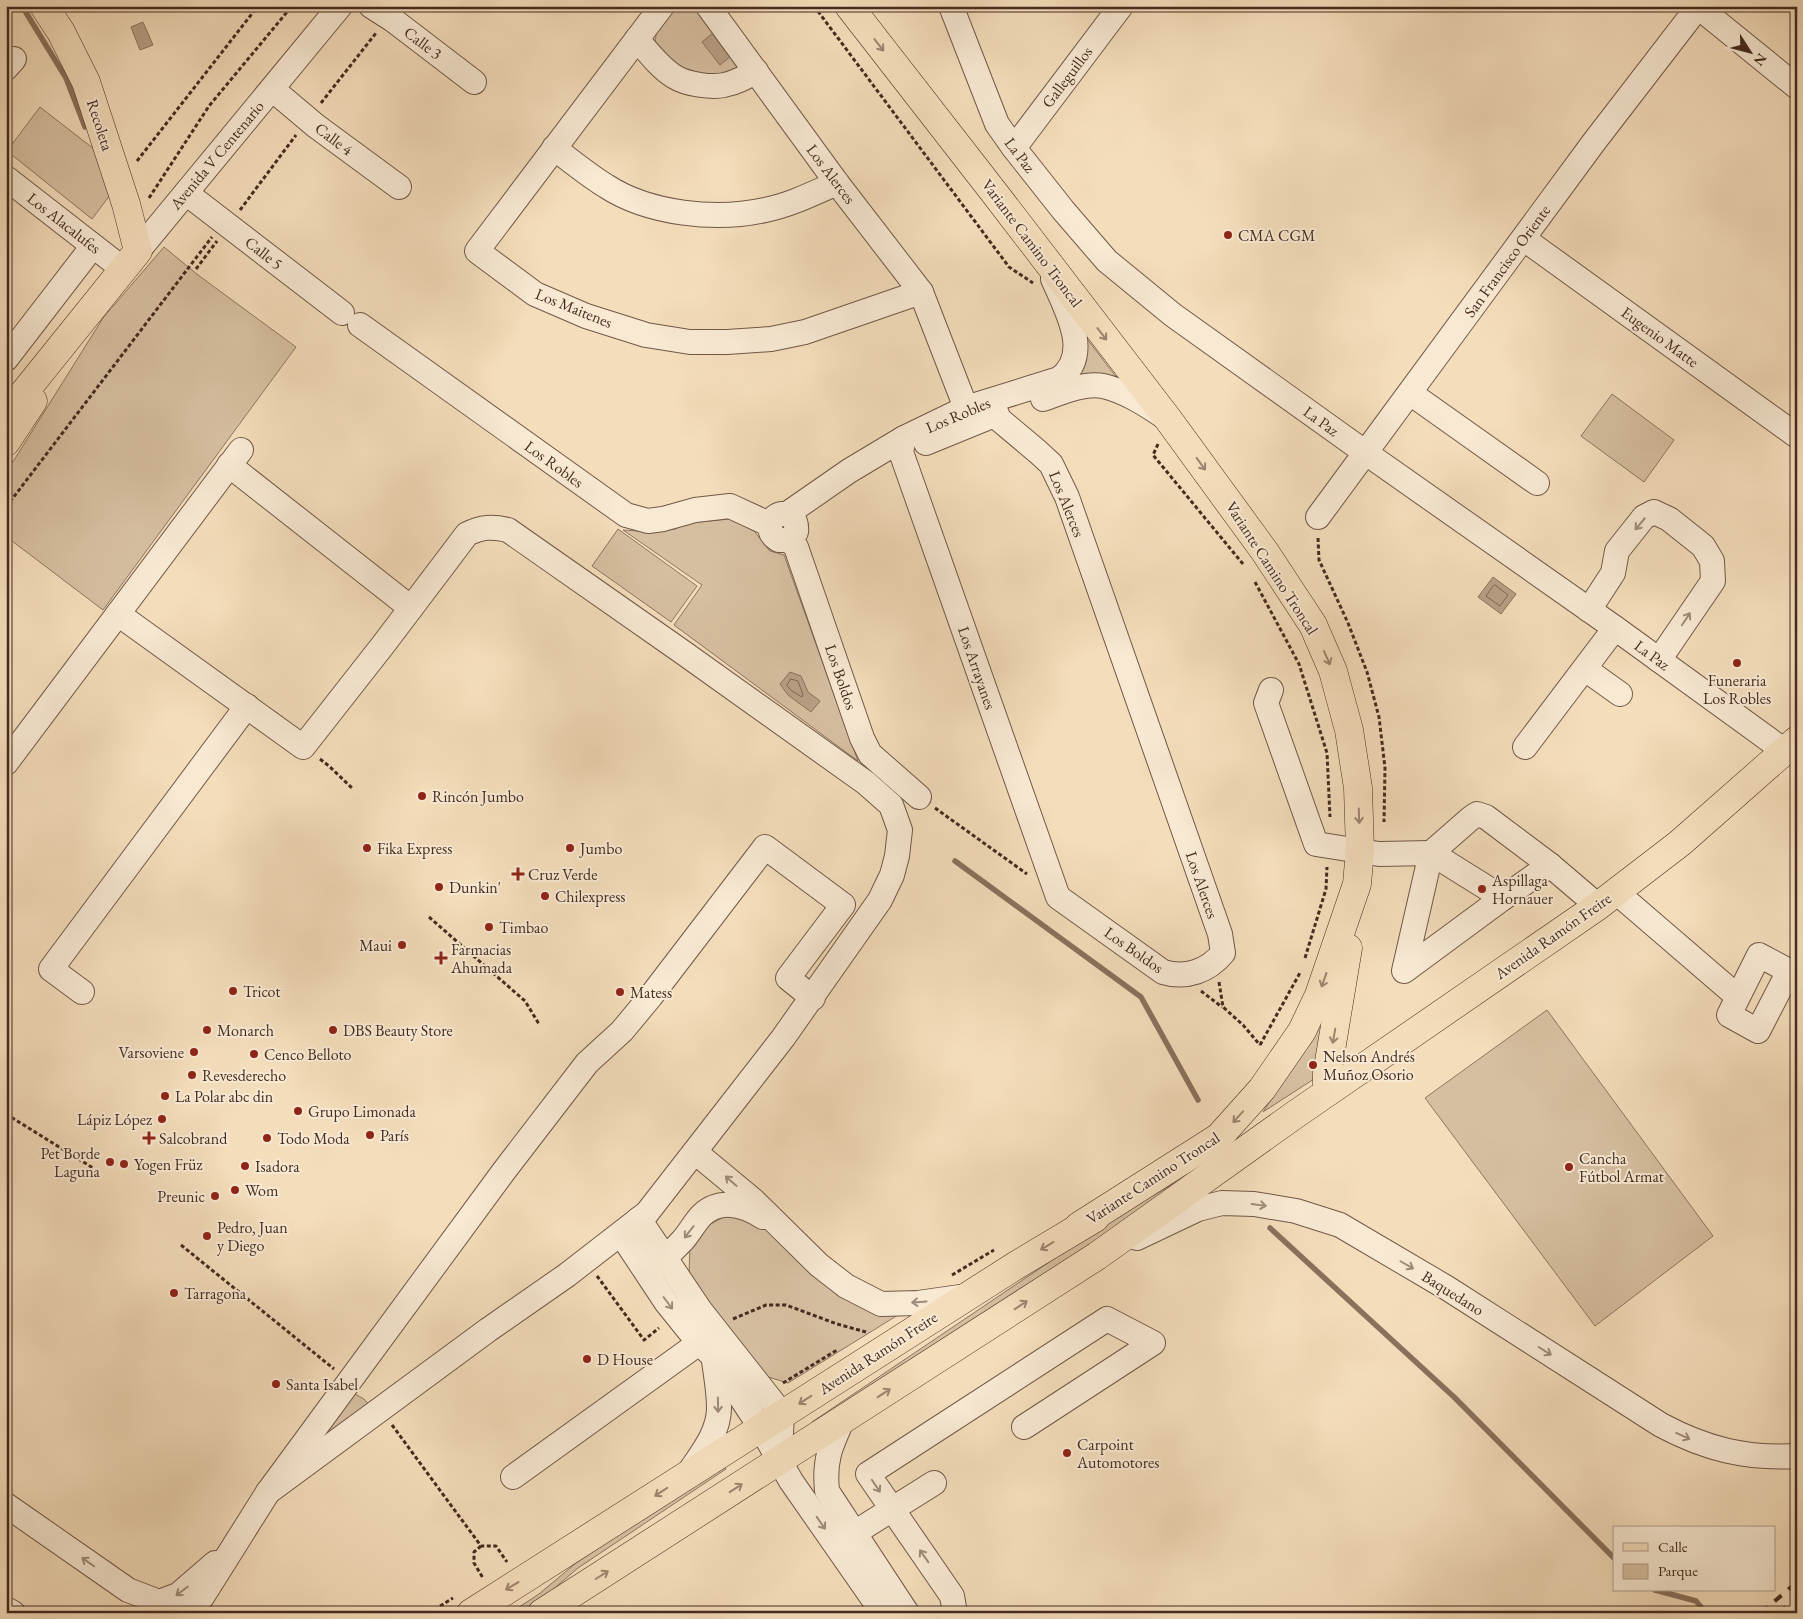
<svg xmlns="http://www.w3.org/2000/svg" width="1803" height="1619" font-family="'EB Garamond',serif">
<rect width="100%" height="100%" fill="#f4ddbb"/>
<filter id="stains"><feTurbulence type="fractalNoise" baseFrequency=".004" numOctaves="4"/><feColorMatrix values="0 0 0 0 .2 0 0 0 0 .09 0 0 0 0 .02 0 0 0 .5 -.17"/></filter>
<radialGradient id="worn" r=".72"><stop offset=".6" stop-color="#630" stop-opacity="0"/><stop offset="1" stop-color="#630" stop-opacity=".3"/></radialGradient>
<!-- green -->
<g fill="#d6bfa1" stroke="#8e7560">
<path d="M675,6h27l40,57 -4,6 -16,5h-24l-25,-9 -18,-24c3,-16 5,-26 20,-35z"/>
<polygon points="40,107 94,149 110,195 92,219 7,151"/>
<polygon points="164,247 198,275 296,347 103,610 12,541 6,548 6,473 103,318"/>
<polygon points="1081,331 1117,378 1065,385"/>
<polygon points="1612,394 1674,440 1644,482 1581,436"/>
<polygon points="729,519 754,531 770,551 784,555 858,761 674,625 702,585 623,530 654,532 675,529 689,523"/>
<polygon points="618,529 697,586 671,622 592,566"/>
<polygon points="1547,1010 1713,1236 1595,1326 1425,1098"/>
<polygon points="1325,1017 1314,1079 1263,1112"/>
<polygon points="1180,1180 1183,1185 815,1426 812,1422 1119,1215"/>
<polygon points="731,1213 753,1218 898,1315 788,1383 758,1374 689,1274 690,1246 705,1227"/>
<polygon points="355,1394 364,1399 371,1407 319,1442"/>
<polygon points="724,1465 726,1469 578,1568 542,1599 520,1613 510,1613 539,1594 576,1563"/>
</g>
<!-- water -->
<g fill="#b8a086" stroke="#8a715d">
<polygon points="143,22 153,45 140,50 131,27"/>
<polygon points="713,33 731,56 720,65 702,42"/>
<polygon points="1493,577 1516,594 1501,614 1478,597"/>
<polygon points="790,672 801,676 808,692 820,701 811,712 788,695 780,684"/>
</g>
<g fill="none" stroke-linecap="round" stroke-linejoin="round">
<!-- shore -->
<g stroke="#7e6653" stroke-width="1">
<polygon points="1495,585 1508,595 1500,606 1486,596 1493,586"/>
<polygon points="791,679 798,681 803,695 802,697 792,691 787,686"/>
</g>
<!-- stream -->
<g stroke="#8a715d" stroke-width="5.5">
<polyline points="22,6 66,78 85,127"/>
<polyline points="955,861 1141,997 1198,1100"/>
<polyline points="1270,1228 1454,1397 1614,1558"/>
<polyline points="1655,1590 1696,1601 1706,1613"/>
</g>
<defs>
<g id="minor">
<polyline points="371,6 393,20 474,82"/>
<polyline points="662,6 477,251 535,294 586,316 646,335 690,342 727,342 771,339 805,332 921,292"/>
<path d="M708,6l129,177 84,109 45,116 28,7 44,37 13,12 16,33 153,437 3,19c-15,18 -37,26 -60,19l-105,-75 -157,-445 3,-14"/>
<polyline points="951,6 997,124 1014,148 1063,210 1107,261 1173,315 1366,453 1615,628 1786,752"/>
<polyline points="1697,6 1797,87"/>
<path d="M637,39c11,13 23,29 38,38 11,7 37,11 49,8 12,-2 22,-8 32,-14"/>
<polyline points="6,68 14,59"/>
<polyline points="272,89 316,126 399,187"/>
<path d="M554,148c17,13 34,27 52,38 43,28 110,35 159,24 25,-5 49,-17 72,-27"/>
<polyline points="1014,148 1121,6"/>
<polyline points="6,178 123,269"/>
<polyline points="186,193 342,313"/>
<polyline points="1524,239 1797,436"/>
<polyline points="138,251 340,6"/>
<polyline points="360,325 626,515 648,521 663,519 695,510 730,506 769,524"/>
<polyline points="6,359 93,246"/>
<polyline points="1410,393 1537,483"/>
<path d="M1043,399c17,-6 42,-17 60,-13 22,5 42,18 60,30"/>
<polyline points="926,443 997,414"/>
<polyline points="229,465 411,608"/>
<path d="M787,514c8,4 10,9 9,18l-7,8h-10c-16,-8 -9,-28 8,-26l62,-43 55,-33 62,-30 93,-29c34,-24 7,-70 -6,-100"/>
<polyline points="1318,517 1594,142 1698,7"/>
<polyline points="789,540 796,547 862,738 870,754 919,797"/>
<polyline points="1589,610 1613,573 1617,551 1644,517 1654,512 1669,519 1703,546 1712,561 1713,581 1659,660"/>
<path d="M118,614l185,133 80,-102 84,-111c15,-7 25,-8 41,-4l173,121 185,132 25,22 9,25 -3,26 -5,19 -12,25 -97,138 -136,175 -80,62 -79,55 -220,162"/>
<polyline points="1585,669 1620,694"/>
<polyline points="1271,690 1266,703 1316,844 1379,854 1431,853 1503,898 1550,865 1598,906"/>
<polyline points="1525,747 1615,628"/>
<polyline points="6,763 241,450"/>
<polyline points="1616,892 1738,997 1729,1015 1758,1031 1789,971 1759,955 1738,997"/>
<polyline points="1503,898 1404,971 1431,853 1471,818 1477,814 1486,817 1550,865"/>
<polyline points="82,992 51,969 247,706"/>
<polyline points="695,1152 754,1201 819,1265 846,1286 881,1304 918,1303 967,1296"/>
<polyline points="639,1219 700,1310 782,1414 781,1433"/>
<polyline points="621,1234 666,1302 699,1343 714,1357 761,1428 791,1481 883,1613"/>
<path d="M1137,1238l61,-29 24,-6 32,1 42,7 44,14 107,63 214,137c45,24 85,34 136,31"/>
<path d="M654,1266c11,-8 20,-16 29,-26 7,-8 12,-18 19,-25 18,-17 42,-10 61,2"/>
<path d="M843,1419c-13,28 -19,41 -16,72l80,122"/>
<path d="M688,1474c13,-20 31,-41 31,-66 0,-16 -3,-32 -5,-47"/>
<polyline points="513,1477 699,1343"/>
<polyline points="6,1505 128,1590 159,1602 178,1595 215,1563"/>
<polyline points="840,1542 934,1483"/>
<polyline points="6,1609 13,1613"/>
<polyline points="189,1613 202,1597 268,1492 504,1171 587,1063 622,1031 651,996 765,847 843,905 788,978 813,998"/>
<polyline points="955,1613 952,1596 868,1474 1107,1319 1153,1343 1024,1427"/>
</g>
<g id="major">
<polyline points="849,6 996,195 1168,419 1265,552 1313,625 1333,671 1349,730 1358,788 1360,850 1357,884 1319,995 1302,1031 1262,1089 1219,1137 1079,1226"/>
<polyline points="6,415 138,251 126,204 86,82 61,32 44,6"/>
<polyline points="6,442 33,401"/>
<polyline points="1327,1092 1327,1074 1348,948"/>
<polyline points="471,1613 1015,1266 1095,1218"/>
<polyline points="542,1613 1097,1256 1296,1114 1598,906 1680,843 1797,740"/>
</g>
</defs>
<!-- minor casing -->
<use href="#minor" stroke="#715847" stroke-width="26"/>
<!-- major casing -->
<use href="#major" stroke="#452b20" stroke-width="29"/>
<!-- path -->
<g stroke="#452b20" stroke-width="3" stroke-dasharray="4 2.5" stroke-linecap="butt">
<polyline points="814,6 1009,267 1033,283"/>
<polyline points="321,103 376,33"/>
<polyline points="137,161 258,6"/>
<polyline points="149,198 209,106 292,6"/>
<polyline points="240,210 296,135"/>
<polyline points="196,269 217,241"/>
<polyline points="1158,444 1153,455 1243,564"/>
<polyline points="6,507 212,237"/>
<polyline points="1318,538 1319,560 1348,623 1367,672 1379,717 1385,768 1384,822"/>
<polyline points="1255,582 1299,664 1327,753 1330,817"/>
<polyline points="320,759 329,766 352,788"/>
<polyline points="935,808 1027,874"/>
<polyline points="429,917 525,1001 539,1024"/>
<polyline points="1305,958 1326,889 1327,867"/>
<polyline points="1219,982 1223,1007 1243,1025 1260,1045"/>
<polyline points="1201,991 1222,1007"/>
<polyline points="1260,1045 1301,971"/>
<polyline points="6,1114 93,1168"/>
<polyline points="181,1245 334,1369"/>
<polyline points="952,1275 994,1250"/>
<polyline points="597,1276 644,1340 659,1328"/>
<polyline points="733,1319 766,1305 786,1305 837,1324 866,1332"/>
<polyline points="783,1383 837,1350"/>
<polyline points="392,1425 481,1546 496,1546 507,1562"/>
<polyline points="481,1546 474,1552 474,1563 483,1578"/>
<polyline points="429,1613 453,1598"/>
</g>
<!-- minor -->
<use href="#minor" stroke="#f8e9d3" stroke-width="24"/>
<!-- major -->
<use href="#major" stroke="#f4ddbb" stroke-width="28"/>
<!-- rail -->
<g stroke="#452b20" stroke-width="4" stroke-dasharray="9 9" stroke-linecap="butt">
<polyline points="1761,1613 1797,1582"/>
<polyline points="1779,1613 1797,1597"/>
</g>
</g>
<!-- one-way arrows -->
<defs><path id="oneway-shaft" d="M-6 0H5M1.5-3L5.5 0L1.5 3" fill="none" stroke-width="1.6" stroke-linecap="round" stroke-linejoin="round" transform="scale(1.25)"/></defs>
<g stroke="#9c846e">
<use href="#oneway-shaft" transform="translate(879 45) rotate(52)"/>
<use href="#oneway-shaft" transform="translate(1102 334) rotate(52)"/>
<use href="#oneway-shaft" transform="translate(1201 464) rotate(54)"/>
<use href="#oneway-shaft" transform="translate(1327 658) rotate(66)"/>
<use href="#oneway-shaft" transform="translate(1359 816) rotate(88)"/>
<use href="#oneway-shaft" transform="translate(1324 980) rotate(109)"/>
<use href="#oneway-shaft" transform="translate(1334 1036) rotate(100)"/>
<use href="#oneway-shaft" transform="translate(1238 1117) rotate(132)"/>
<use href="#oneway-shaft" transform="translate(1047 1246) rotate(149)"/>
<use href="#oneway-shaft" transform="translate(1021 1305) rotate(-33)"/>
<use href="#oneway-shaft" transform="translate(884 1393) rotate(-33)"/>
<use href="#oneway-shaft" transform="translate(805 1400) rotate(147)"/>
<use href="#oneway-shaft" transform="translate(736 1488) rotate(-33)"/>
<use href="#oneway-shaft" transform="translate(661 1492) rotate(147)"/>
<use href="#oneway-shaft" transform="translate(602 1575) rotate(-32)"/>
<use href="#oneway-shaft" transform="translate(512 1586) rotate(149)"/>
</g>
<g stroke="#9e8a7a">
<use href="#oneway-shaft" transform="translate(1640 524) rotate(130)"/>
<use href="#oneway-shaft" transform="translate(1686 619) rotate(-56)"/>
<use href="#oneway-shaft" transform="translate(731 1181) rotate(-139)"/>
<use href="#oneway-shaft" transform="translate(1259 1205) rotate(8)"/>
<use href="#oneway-shaft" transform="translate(689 1232) rotate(128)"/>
<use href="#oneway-shaft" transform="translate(1407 1265) rotate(30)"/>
<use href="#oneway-shaft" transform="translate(919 1302) rotate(176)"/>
<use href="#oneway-shaft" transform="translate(668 1303) rotate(53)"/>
<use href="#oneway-shaft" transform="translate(1545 1351) rotate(32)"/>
<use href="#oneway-shaft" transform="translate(718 1405) rotate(89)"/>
<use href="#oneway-shaft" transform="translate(1683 1436) rotate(25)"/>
<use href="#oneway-shaft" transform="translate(876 1486) rotate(56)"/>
<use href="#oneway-shaft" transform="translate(821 1523) rotate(55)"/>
<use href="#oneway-shaft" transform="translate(924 1556) rotate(-125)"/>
<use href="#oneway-shaft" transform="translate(88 1562) rotate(-145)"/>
<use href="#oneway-shaft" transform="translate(182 1591) rotate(143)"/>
</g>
<!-- markers -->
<g fill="#8f2418" stroke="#f8e9d3" stroke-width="2">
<circle cx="1228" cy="235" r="5"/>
<circle cx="1737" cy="663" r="5"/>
<circle cx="422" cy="796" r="5"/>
<circle cx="367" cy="848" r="5"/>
<circle cx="570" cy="848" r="5"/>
<path d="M515.5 866.5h5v5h5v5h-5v5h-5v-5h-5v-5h5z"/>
<circle cx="439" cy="887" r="5"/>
<circle cx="1482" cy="889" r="5"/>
<circle cx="545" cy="896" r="5"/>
<circle cx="489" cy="927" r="5"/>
<circle cx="402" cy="945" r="5"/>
<path d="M438.5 950.5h5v5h5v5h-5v5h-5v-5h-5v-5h5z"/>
<circle cx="233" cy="991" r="5"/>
<circle cx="620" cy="992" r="5"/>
<circle cx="207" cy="1030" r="5"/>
<circle cx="333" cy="1030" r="5"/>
<circle cx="194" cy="1052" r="5"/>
<circle cx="254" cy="1054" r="5"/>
<circle cx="1313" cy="1065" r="5"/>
<circle cx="192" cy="1075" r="5"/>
<circle cx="165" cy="1096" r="5"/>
<circle cx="298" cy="1111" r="5"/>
<circle cx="162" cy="1119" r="5"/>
<circle cx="370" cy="1135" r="5"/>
<path d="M146.5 1130.5h5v5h5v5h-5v5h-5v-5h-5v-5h5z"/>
<circle cx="267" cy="1138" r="5"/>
<circle cx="110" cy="1162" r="5"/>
<circle cx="124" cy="1164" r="5"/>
<circle cx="245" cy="1166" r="5"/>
<circle cx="1569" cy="1167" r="5"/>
<circle cx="235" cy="1190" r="5"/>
<circle cx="215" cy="1196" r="5"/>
<circle cx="207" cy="1236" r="5"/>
<circle cx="174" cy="1293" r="5"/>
<circle cx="587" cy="1359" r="5"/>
<circle cx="276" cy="1384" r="5"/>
<circle cx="1067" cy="1453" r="5"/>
</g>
<g text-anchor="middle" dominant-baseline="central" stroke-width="4" stroke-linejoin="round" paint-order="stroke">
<!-- street labels -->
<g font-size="16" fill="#452b20" stroke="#f8e9d3">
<text transform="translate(423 43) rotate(37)">Calle 3</text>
<text transform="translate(1067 77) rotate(-53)">Galleguillos</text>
<text transform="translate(100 125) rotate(72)">Recoleta</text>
<text transform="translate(334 139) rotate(37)">Calle 4</text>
<text transform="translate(217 155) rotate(-50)">Avenida V Centenario</text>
<text transform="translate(1020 155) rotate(53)">La Paz</text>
<text transform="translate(831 174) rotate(53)">Los Alerces</text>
<text transform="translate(64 223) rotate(38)">Los Alacalufes</text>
<text transform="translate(1032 243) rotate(53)">Variante Camino Troncal</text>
<text transform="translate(264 253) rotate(38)">Calle 5</text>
<text transform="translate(1507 261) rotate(-54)">San Francisco Oriente</text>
<text transform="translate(574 308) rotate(22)">Los Maitenes</text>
<text transform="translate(1660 337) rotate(36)">Eugenio Matte</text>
<text transform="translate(958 415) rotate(-23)">Los Robles</text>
<text transform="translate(1321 421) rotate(36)">La Paz</text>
<text transform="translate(554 464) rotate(36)">Los Robles</text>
<text transform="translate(1067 504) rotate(68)">Los Alerces</text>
<text transform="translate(1272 568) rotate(57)">Variante Camino Troncal</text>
<text transform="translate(1652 655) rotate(36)">La Paz</text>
<text transform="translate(977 668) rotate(71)">Los Arrayanes</text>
<text transform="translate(841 677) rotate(71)">Los Boldos</text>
<text transform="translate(1202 885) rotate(71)">Los Alerces</text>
<text transform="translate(1553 936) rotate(-35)">Avenida Ramón Freire</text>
<text transform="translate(1134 950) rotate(35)">Los Boldos</text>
<text transform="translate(1153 1178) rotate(-33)">Variante Camino Troncal</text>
<text transform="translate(1453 1293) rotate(32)">Baquedano</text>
<text transform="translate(878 1353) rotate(-33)">Avenida Ramón Freire</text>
</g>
<!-- poi labels -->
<g font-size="16" fill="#452b20" stroke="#f8e9d3" text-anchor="start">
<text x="1238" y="235">CMA CGM</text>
<text x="1737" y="680" text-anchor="middle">Funeraria<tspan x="1737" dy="18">Los Robles</tspan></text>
<text x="432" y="796">Rincón Jumbo</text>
<text x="377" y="848">Fika Express</text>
<text x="580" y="848">Jumbo</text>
<text x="528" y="874">Cruz Verde</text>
<text x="1492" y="880">Aspillaga<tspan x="1492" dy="18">Hornauer</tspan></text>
<text x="449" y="887">Dunkin'</text>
<text x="555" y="896">Chilexpress</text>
<text x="499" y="927">Timbao</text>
<text x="392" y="945" text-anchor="end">Maui</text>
<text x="451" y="949">Farmacias<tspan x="451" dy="18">Ahumada</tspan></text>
<text x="243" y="991">Tricot</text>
<text x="630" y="992">Matess</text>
<text x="217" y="1030">Monarch</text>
<text x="343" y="1030">DBS Beauty Store</text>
<text x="184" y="1052" text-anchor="end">Varsoviene</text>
<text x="264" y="1054">Cenco Belloto</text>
<text x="1323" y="1056">Nelson Andrés<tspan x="1323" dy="18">Muñoz Osorio</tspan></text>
<text x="202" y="1075">Revesderecho</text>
<text x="175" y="1096">La Polar abc din</text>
<text x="308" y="1111">Grupo Limonada</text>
<text x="152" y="1119" text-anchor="end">Lápiz López</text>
<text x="380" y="1135">París</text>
<text x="159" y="1138">Salcobrand</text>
<text x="277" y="1138">Todo Moda</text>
<text x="100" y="1153" text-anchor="end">Pet Borde<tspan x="100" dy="18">Laguna</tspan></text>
<text x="1579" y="1158">Cancha<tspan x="1579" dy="18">Fútbol Armat</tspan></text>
<text x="134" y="1164">Yogen Früz</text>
<text x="255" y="1166">Isadora</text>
<text x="245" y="1190">Wom</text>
<text x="205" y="1196" text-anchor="end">Preunic</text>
<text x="217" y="1227">Pedro, Juan<tspan x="217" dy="18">y Diego</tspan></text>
<text x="184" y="1293">Tarragona</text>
<text x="597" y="1359">D House</text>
<text x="286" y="1384">Santa Isabel</text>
<text x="1077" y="1444">Carpoint<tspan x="1077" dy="18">Automotores</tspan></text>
</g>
</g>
<!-- margin -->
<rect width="1803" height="1619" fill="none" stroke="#f4ddbb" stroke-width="25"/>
<rect x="8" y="8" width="1788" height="1604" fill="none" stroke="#452b20" stroke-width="2.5"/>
<rect x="12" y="12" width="1778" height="1594" fill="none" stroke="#452b20"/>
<!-- legend -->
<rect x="1613" y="1526" width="162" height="65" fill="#f8e9d3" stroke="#b09d8b"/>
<rect x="1623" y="1543" width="25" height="8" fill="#f4ddbb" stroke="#b09d8b"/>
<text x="1658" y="1552" font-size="15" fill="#452b20">Calle</text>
<rect x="1623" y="1564" width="25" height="15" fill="#d6bfa1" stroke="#b09d8b"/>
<text x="1658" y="1576" font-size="15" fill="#452b20">Parque</text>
<!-- north arrow -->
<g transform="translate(1750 52) rotate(126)" stroke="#f8e9d3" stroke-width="4" paint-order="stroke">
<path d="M0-4L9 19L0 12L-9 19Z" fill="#452b20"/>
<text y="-8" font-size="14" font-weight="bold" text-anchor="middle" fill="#452b20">N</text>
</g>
<rect width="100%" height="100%" filter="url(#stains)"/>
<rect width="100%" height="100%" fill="url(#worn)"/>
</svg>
